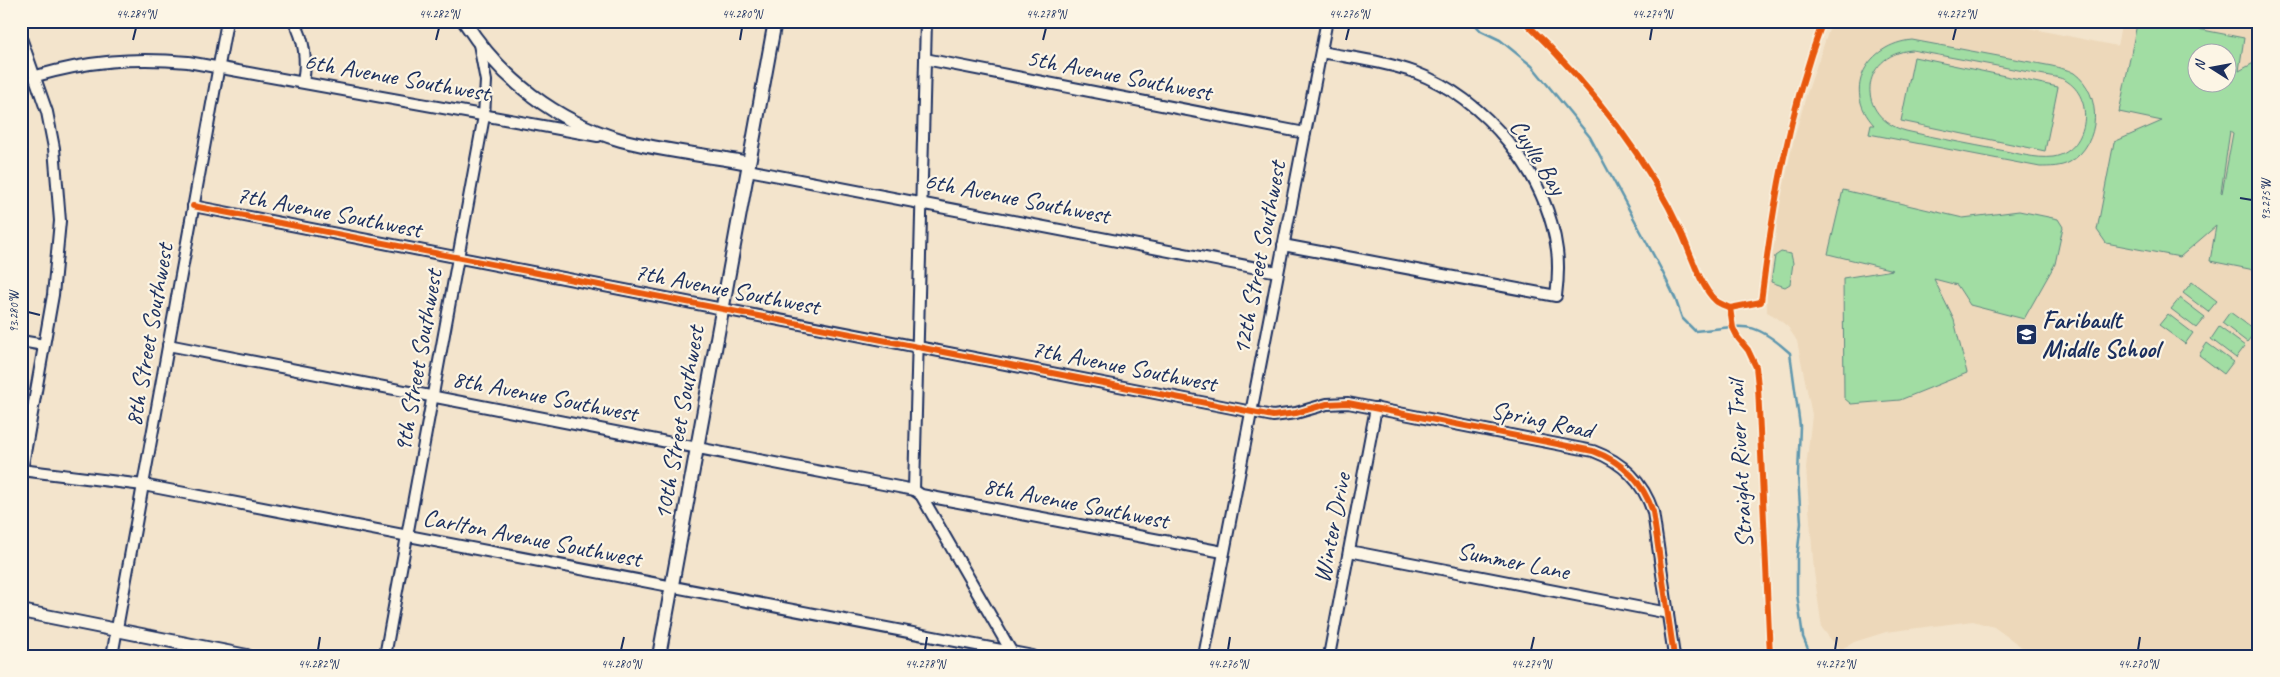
<svg xmlns="http://www.w3.org/2000/svg" width="2280" height="677" font-family="Caveat,sans-serif">
<rect width="100%" height="100%" fill="#f3e4cc"/>
<filter id="ink" filterUnits="userSpaceOnUse"><feTurbulence type="fractalNoise" baseFrequency=".02" numOctaves="2"/><feDisplacementMap in="SourceGraphic" scale="10" xChannelSelector="R" yChannelSelector="G"/><feConvolveMatrix kernelMatrix="1 2 1 2 8 2 1 2 1" color-interpolation-filters="sRGB"/></filter>
<g filter="url(#ink)">
<!-- built -->
<g fill="#edd8ba" fill-rule="evenodd">
<polygon points="734,21 780,21 778,29"/>
<path d="M1832,21h162l123,25 5,-25h137v635h-225l-40,-29 -21,-6 -87,11 -32,10 -14,9 -18,-23 -8,-56 -8,-104 6,-53 -15,-74 -9,-14 -12,-10 -9,-5v-19l14,-94 12,-56 13,-47zM2198,52h30v30h-30z"/>
</g>
<!-- green -->
<g fill="#a1dda3" stroke="#5e8680" fill-rule="evenodd">
<path d="M2141,21h16l87,17 -5,33 20,-11v211l-49,-10 6,-35 -36,31 -74,-14 -9,-13 17,-88 48,-21 -43,-9 18,-88zM2198,52h30v30h-30zM2230,131l3,2 -11,60 -1,-1z"/>
<path d="M1912,40l140,26c7,2 15,3 22,7 29,21 27,71 -4,89 -9,5 -20,5 -30,5l-171,-33 2,-9h3c-33,-36 -6,-81 38,-85zM1912,50l138,26c6,1 13,2 18,6 28,19 19,70 -15,75 -18,2 -36,-4 -53,-7 -32,-6 -63,-12 -94,-19 -51,-14 -47,-76 6,-81z"/>
<polygon points="1914,57 2058,87 2045,151 1901,121"/>
<polygon points="1843,190 1963,218 2019,211 2058,219 2063,227 2055,264 2024,319 1970,305 1957,285 1934,279 1954,320 1967,373 1900,400 1851,404 1844,398 1843,278 1893,270 1828,254"/>
<polygon points="1781,252 1791,254 1793,263 1790,284 1785,287 1771,282 1775,256"/>
<polygon points="2192,282 2217,301 2208,312 2183,293"/>
<polygon points="2180,298 2205,317 2196,328 2171,309"/>
<polygon points="2230,312 2256,331 2247,342 2222,323"/>
<polygon points="2168,314 2193,333 2185,344 2159,325"/>
<polygon points="2219,327 2245,346 2236,358 2211,339"/>
<polygon points="2207,343 2233,362 2224,374 2199,355"/>
</g>
<g fill="none" stroke-linecap="round" stroke-linejoin="round">
<!-- stream -->
<path stroke="#5e97ae" stroke-width="2.5" d="M1472,21l9,10 19,9 32,26 58,71 71,132 14,29 7,20 13,13c49,-4 55,-14 95,22l10,73 -2,49 3,48 -4,34v37l6,43 8,19"/>
<defs>
<g id="minor">
<path d="M294,21c11,20 13,40 9,61"/>
<polyline points="21,38 47,112 54,148 60,221 53,295 22,470"/>
<polyline points="925,59 1305,133"/>
<path d="M36,76c53,-15 97,-19 152,-14l410,74"/>
<polyline points="748,170 1278,272"/>
<path d="M193,206l1080,210 23,-3 31,-9 21,-1 245,48c30,11 50,31 60,61l21,144"/>
<path d="M1283,245l273,51c2,-15 3,-30 1,-46 -10,-76 -71,-151 -143,-178 -30,-11 -63,-14 -93,-20"/>
<polyline points="21,341 44,345"/>
<polyline points="168,345 914,490 921,495 1223,552"/>
<polyline points="21,470 143,485 1033,656"/>
<polyline points="914,490 926,21"/>
<polyline points="921,495 1011,651 1010,655"/>
<polyline points="1349,551 1668,613"/>
<polyline points="112,656 227,21"/>
<polyline points="385,656 484,116 486,81 479,44"/>
<polyline points="1204,656 1326,25 1325,21"/>
<polyline points="1329,656 1376,408"/>
</g>
<g id="tertiary">
<path d="M464,21c37,58 91,100 157,119 41,11 86,15 128,23"/>
<polyline points="21,611 247,656"/>
<polyline points="659,656 775,21"/>
</g>
</defs>
<!-- minor casing -->
<use href="#minor" stroke="#1b2f5e" stroke-width="14"/>
<!-- tertiary casing -->
<use href="#tertiary" stroke="#1b2f5e" stroke-width="16"/>
<!-- minor -->
<use href="#minor" stroke="#fcf5e5" stroke-width="10"/>
<!-- tertiary -->
<use href="#tertiary" stroke="#fcf5e5" stroke-width="12"/>
<defs>
<g id="cycleway">
<path d="M1524,21c63,61 121,132 158,213 8,18 19,54 34,67 4,3 10,5 14,7l3,20 5,10 10,12 8,17 2,19 12,270"/>
<path d="M193,206l1080,210 23,-3 31,-9 21,-1 245,48c30,11 50,31 60,61l21,144"/>
<path d="M1730,308l31,-6c12,-98 27,-188 62,-281"/>
</g>
</defs>
<!-- cycleway casing -->
<use href="#cycleway" stroke="#fcf5e5" stroke-width="9"/>
<!-- cycleway -->
<use href="#cycleway" stroke="#e8590c" stroke-width="6"/>
</g>
</g>
<!-- ticks -->
<path fill="none" stroke="#1b2f5e" stroke-width="2" d="M133,40l3,-12M436,40l3,-12M740,40l2,-12M1043,40l3,-12M1346,40l3,-12M1650,40l2,-12M1953,40l3,-12M2240,198l12,2M28,312l12,3M318,650l2,-13M621,650l3,-13M925,650l2,-13M1228,650l2,-13M1531,650l3,-13M1835,650l2,-13M2138,650l2,-13"/>
<!-- icons -->
<defs>
<symbol id="school-square" viewBox="-11 -11 22 22"><rect x="-9" y="-9" width="18" height="18" rx="4" fill="#1b2f5e" stroke="#fcf5e5"/><path d="M0-5L7-2L0 1L-7-2ZM-4 1L0 2.5L4 1V4Q0 6-4 4Z" fill="#fff"/></symbol>
</defs>
<g fill-rule="evenodd">
<use href="#school-square" x="2014" y="322" width="25" height="25"/>
</g>
<g text-anchor="middle" dominant-baseline="central" stroke-width="4.5" stroke-linejoin="round" paint-order="stroke">
<!-- street labels -->
<g font-size="25" fill="#1b2f5e" stroke="#fcf5e5">
<text transform="translate(1119 75) rotate(11)">5th Avenue Southwest</text>
<text transform="translate(397 77) rotate(10)">6th Avenue Southwest</text>
<text transform="translate(1538 157) rotate(58)">Cuylle Bay</text>
<text transform="translate(1017 198) rotate(11)">6th Avenue Southwest</text>
<text transform="translate(329 212) rotate(11)">7th Avenue Southwest</text>
<text transform="translate(1259 258) rotate(-79)">12th Street Southwest</text>
<text transform="translate(727 289) rotate(11)">7th Avenue Southwest</text>
<text transform="translate(149 335) rotate(-80)">8th Street Southwest</text>
<text transform="translate(418 361) rotate(-80)">9th Street Southwest</text>
<text transform="translate(1124 366) rotate(11)">7th Avenue Southwest</text>
<text transform="translate(545 396) rotate(11)">8th Avenue Southwest</text>
<text transform="translate(1542 420) rotate(12)">Spring Road</text>
<text transform="translate(679 423) rotate(-80)">10th Street Southwest</text>
<text transform="translate(1740 464) rotate(-93)">Straight River Trail</text>
<text transform="translate(1076 503) rotate(11)">8th Avenue Southwest</text>
<text transform="translate(1332 528) rotate(-79)">Winter Drive</text>
<text transform="translate(532 538) rotate(11)">Carlton Avenue Southwest</text>
<text transform="translate(1513 561) rotate(11)">Summer Lane</text>
</g>
<!-- poi labels -->
<g font-size="25" font-weight="bold" fill="#1b2f5e" stroke="#fcf5e5" text-anchor="start">
<text x="2042" y="320">Faribault<tspan x="2042" dy="29">Middle School</tspan></text>
</g>
</g>
<!-- margin -->
<rect width="2280" height="677" fill="none" stroke="#fcf5e5" stroke-width="55"/>
<!-- north arrow -->
<g transform="translate(2212 68) rotate(281)"><circle r="24" fill="#fcf5e5" stroke="#a2a6af"/>
<path d="M0-4L9 19L0 12L-9 19Z" fill="#1b2f5e"/>
<text y="-8" font-size="14" font-weight="bold" text-anchor="middle" fill="#1b2f5e">N</text>
</g>
<rect x="28" y="28" width="2224" height="622" fill="none" stroke="#1b2f5e" stroke-width="2"/>
<g font-size="12" text-anchor="middle" fill="#1b2f5e">
<text x="136" y="18">44.284°N</text>
<text x="439" y="18">44.282°N</text>
<text x="742" y="18">44.280°N</text>
<text x="1046" y="18">44.278°N</text>
<text x="1349" y="18">44.276°N</text>
<text x="1652" y="18">44.274°N</text>
<text x="1956" y="18">44.272°N</text>
<text transform="translate(2266 200) rotate(-90)" y="4">93.275°W</text>
<text transform="translate(14 312) rotate(-90)" y="4">93.280°W</text>
<text x="318" y="668">44.282°N</text>
<text x="621" y="668">44.280°N</text>
<text x="925" y="668">44.278°N</text>
<text x="1228" y="668">44.276°N</text>
<text x="1531" y="668">44.274°N</text>
<text x="1835" y="668">44.272°N</text>
<text x="2138" y="668">44.270°N</text>
</g>
</svg>
